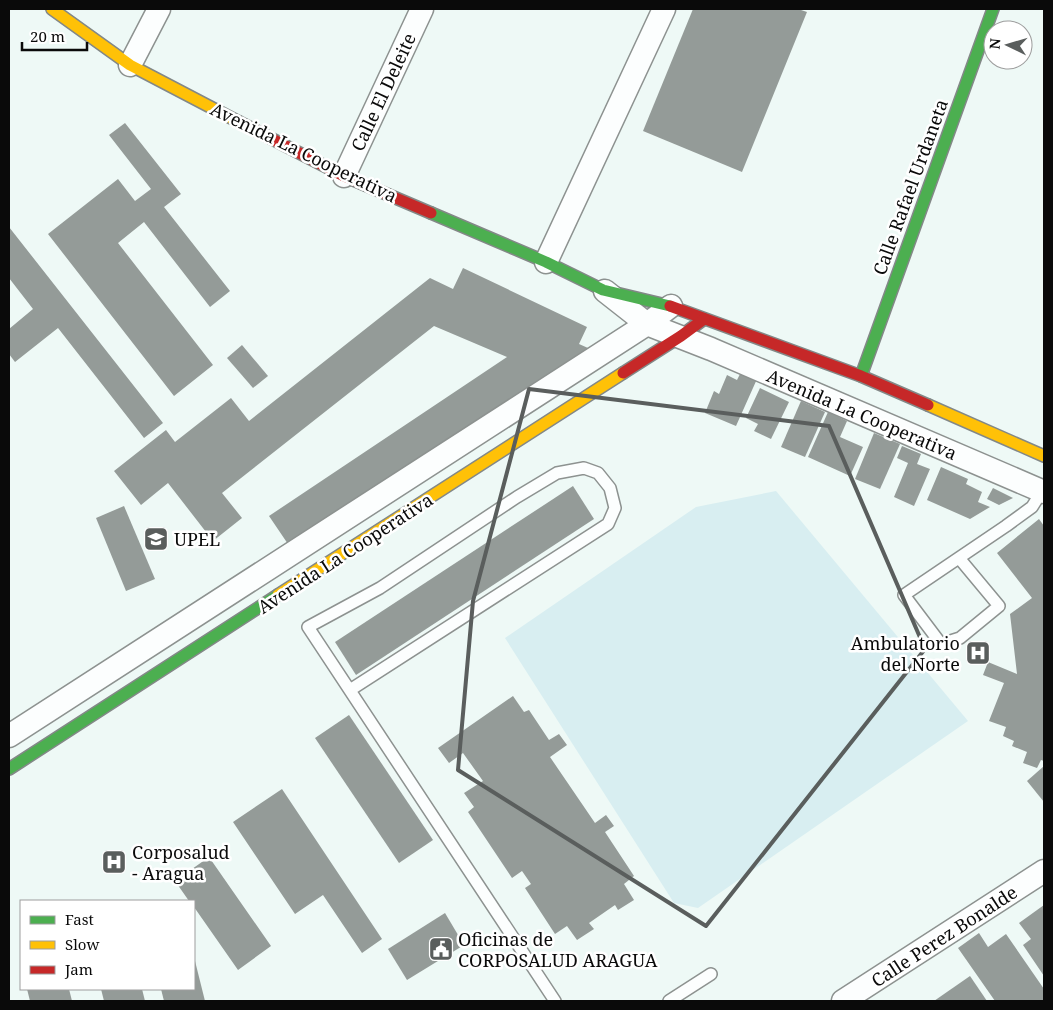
<svg xmlns="http://www.w3.org/2000/svg" width="1053" height="1010" font-family="'Noto Serif',serif">
<rect width="100%" height="100%" fill="#eef9f6"/>
<!-- pitch -->
<polygon fill="#d8eef1" points="776,491 968,721 698,908 674,903 505,638 696,507"/>
<!-- building -->
<g fill="#949b98">
<polygon points="693,9 798,9 807,12 742,172 643,131"/>
<polygon points="125,123 181,194 164,207 230,291 210,307 144,222 118,243 213,365 174,396 48,234 118,179 135,201 151,189 109,135"/>
<polygon points="9,227 163,423 144,438 58,328 15,362 9,354 9,329 33,309 9,278"/>
<polygon points="463,268 587,327 579,344 588,348 290,547 269,516 507,357 434,326 222,493 242,518 213,541 168,483 141,505 114,471 166,430 175,442 231,398 249,421 430,278 453,289"/>
<polygon points="242,345 268,376 253,388 227,358"/>
<polygon points="741,372 757,379 736,426 705,413 714,391 719,394 727,375 737,380"/>
<polygon points="760,388 789,402 771,439 754,431 758,424 746,418"/>
<polygon points="801,401 825,412 805,457 781,447"/>
<polygon points="828,412 847,421 840,437 863,447 850,476 808,457"/>
<polygon points="874,433 900,444 880,489 855,479"/>
<polygon points="902,446 921,454 917,464 930,469 914,506 894,497 908,463 897,458"/>
<polygon points="941,467 968,479 966,484 982,492 978,502 990,507 970,519 927,500"/>
<polygon points="573,486 594,519 356,675 335,642"/>
<polygon points="993,488 1013,498 999,505 987,499"/>
<polygon points="124,506 155,579 126,591 96,518"/>
<polygon points="1039,519 1044,526 1044,761 1041,760 1037,768 1023,763 1027,752 1012,746 1014,741 1003,736 1006,727 989,721 1004,683 983,675 988,662 1017,674 1010,614 1032,598 997,553"/>
<polygon points="513,696 524,712 529,710 549,740 559,734 567,745 550,757 595,823 606,815 614,826 605,832 634,876 624,884 634,900 618,910 615,905 589,923 594,929 577,940 567,926 555,934 525,888 531,884 522,871 512,878 468,812 474,807 464,793 483,781 463,753 449,763 438,748"/>
<polygon points="349,715 433,840 399,863 315,738"/>
<polygon points="1044,766 1044,802 1027,781"/>
<polygon points="282,789 382,939 362,953 323,895 295,914 233,822"/>
<polygon points="209,857 271,946 238,970 194,907 194,901 189,901 175,881"/>
<polygon points="1044,905 1044,976 1023,945 1031,939 1019,923"/>
<polygon points="445,913 464,945 407,980 388,949"/>
<polygon points="979,933 988,947 1006,934 1044,989 1044,1001 995,1001 958,948"/>
<polygon points="194,957 205,1001 164,1001 161,989 194,989"/>
<polygon points="970,976 987,1001 934,1001"/>
<polygon points="27,989 69,989 72,1001 30,1001"/>
<polygon points="101,989 142,989 145,1001 104,1001"/>
</g>
<g fill="none" stroke-linecap="round" stroke-linejoin="round">
<defs>
<g id="lane">
<polyline points="959,558 999,606 960,638 941,644 904,595 1006,526 1032,507 1042,491"/>
<polyline points="350,690 608,524 615,508 610,488 598,473 584,468 557,473 517,497 380,588 308,627 555,1001"/>
<polyline points="669,1001 711,974"/>
</g>
<g id="street">
<polyline points="130,65 159,9"/>
<polyline points="344,176 422,9"/>
<polyline points="546,262 664,9"/>
<polyline points="605,291 647,324 711,349 1044,492"/>
<polyline points="9,736 647,324 671,306"/>
<polyline points="843,1001 1044,871"/>
</g>
<g id="fast">
<polyline points="431,213 546,262 603,290 670,306"/>
<polyline points="861,376 993,9"/>
<polyline points="9,769 278,595"/>
</g>
<g id="slow">
<polyline points="52,9 130,65 239,122"/>
<polyline points="928,405 1044,456"/>
<polyline points="278,595 623,373"/>
</g>
<g id="jam">
<polyline points="239,122 344,176 431,213"/>
<polyline points="670,306 861,376 928,405"/>
<polyline points="623,373 681,336 704,319"/>
</g>
</defs>
<!-- lane casing -->
<use href="#lane" stroke="#8d9290" stroke-width="14"/>
<!-- street casing -->
<use href="#street" stroke="#8d9290" stroke-width="25"/>
<!-- fast casing -->
<use href="#fast" stroke="#838887" stroke-width="14"/>
<!-- slow casing -->
<use href="#slow" stroke="#838887" stroke-width="14"/>
<!-- jam casing -->
<use href="#jam" stroke="#838887" stroke-width="14"/>
<!-- lane -->
<use href="#lane" stroke="#fcfefe" stroke-width="11"/>
<!-- street -->
<use href="#street" stroke="#fcfefe" stroke-width="22"/>
<!-- fast -->
<use href="#fast" stroke="#4caf50" stroke-width="11"/>
<!-- slow -->
<use href="#slow" stroke="#ffc107" stroke-width="11"/>
<!-- jam -->
<use href="#jam" stroke="#c62828" stroke-width="11"/>
</g>
<!-- marked area -->
<path fill="none" stroke="#5a5e5d" stroke-width="4" stroke-linejoin="round" d="M529,389l300,37 96,223 -219,277 -248,-156 15,-169z"/>
<!-- icons -->
<defs>
<symbol id="university-square" viewBox="-11 -11 22 22"><rect x="-9" y="-9" width="18" height="18" rx="4" fill="#5a5e5d" stroke="#fff"/><path d="M0-5L7-2L0 1L-7-2ZM-4 1L0 2.5L4 1V4Q0 6-4 4Z" fill="#fff"/></symbol>
<symbol id="hospital-square" viewBox="-11 -11 22 22"><rect x="-9" y="-9" width="18" height="18" rx="4" fill="#5a5e5d" stroke="#fff"/><path d="M-5-5h3v3.5h4V-5h3V5h-3V1.5h-4V5h-3Z" fill="#fff"/></symbol>
<symbol id="civic-square" viewBox="-11 -11 22 22"><rect x="-9" y="-9" width="18" height="18" rx="4" fill="#5a5e5d" stroke="#fff"/><path d="M-.6-6.5H3V-4.5H.6V-3L4-1V1h2V6H-6V1h2V-1L-.6-3ZM-1.2 2.5V6h2.4V2.5Z" fill="#fff"/></symbol>
</defs>
<g fill-rule="evenodd">
<use href="#university-square" x="142" y="525" width="28" height="28"/>
<use href="#hospital-square" x="964" y="639" width="28" height="28"/>
<use href="#hospital-square" x="100" y="848" width="28" height="28"/>
<use href="#civic-square" x="427" y="935" width="28" height="28"/>
</g>
<g text-anchor="middle" dominant-baseline="central" stroke-width="5" stroke-linejoin="round" paint-order="stroke">
<!-- street labels -->
<g font-size="18" fill="#0a0a0a" stroke="#fff">
<text transform="translate(383 92) rotate(-65)">Calle El Deleite</text>
<text transform="translate(304 152) rotate(26)">Avenida La Cooperativa</text>
<text transform="translate(910 187) rotate(-70)">Calle Rafael Urdaneta</text>
<text transform="translate(862 414) rotate(23)">Avenida La Cooperativa</text>
<text transform="translate(345 553) rotate(-33)">Avenida La Cooperativa</text>
<text transform="translate(944 936) rotate(-33)">Calle Perez Bonalde</text>
</g>
<!-- poi labels -->
<g font-size="18" fill="#0a0a0a" stroke="#fff" text-anchor="start">
<text x="174" y="539">UPEL</text>
<text x="960" y="643" text-anchor="end">Ambulatorio<tspan x="960" dy="21">del Norte</tspan></text>
<text x="132" y="852">Corposalud<tspan x="132" dy="21">- Aragua</tspan></text>
<text x="458" y="939">Oficinas de<tspan x="458" dy="21">CORPOSALUD ARAGUA</tspan></text>
</g>
</g>
<!-- border -->
<rect width="1053" height="1010" fill="none" stroke="#0a0a0a" stroke-width="20"/>
<!-- legend -->
<rect x="20" y="900" width="175" height="90" fill="#ffffff" stroke="#9d9d9d"/>
<rect x="30" y="916" width="25" height="8" fill="#4caf50" stroke="#9d9d9d"/>
<text x="65" y="925" font-size="15" fill="#0a0a0a">Fast</text>
<rect x="30" y="941" width="25" height="8" fill="#ffc107" stroke="#9d9d9d"/>
<text x="65" y="950" font-size="15" fill="#0a0a0a">Slow</text>
<rect x="30" y="966" width="25" height="8" fill="#c62828" stroke="#9d9d9d"/>
<text x="65" y="975" font-size="15" fill="#0a0a0a">Jam</text>
<!-- north arrow -->
<g transform="translate(1008 45) rotate(275)"><circle r="24" fill="#ffffff" stroke="#9d9d9d"/>
<path d="M0-4L9 19L0 12L-9 19Z" fill="#5a5e5d"/>
<text y="-8" font-size="14" font-weight="bold" text-anchor="middle" fill="#0a0a0a">N</text>
</g>
<!-- scale -->
<path d="M22 42v8h65v-8" fill="none" stroke="#0a0a0a" stroke-width="2.5"/>
<text x="30" y="42" font-size="15" fill="#0a0a0a" stroke="#ffffff" stroke-width="4" paint-order="stroke">20 m</text>
</svg>
